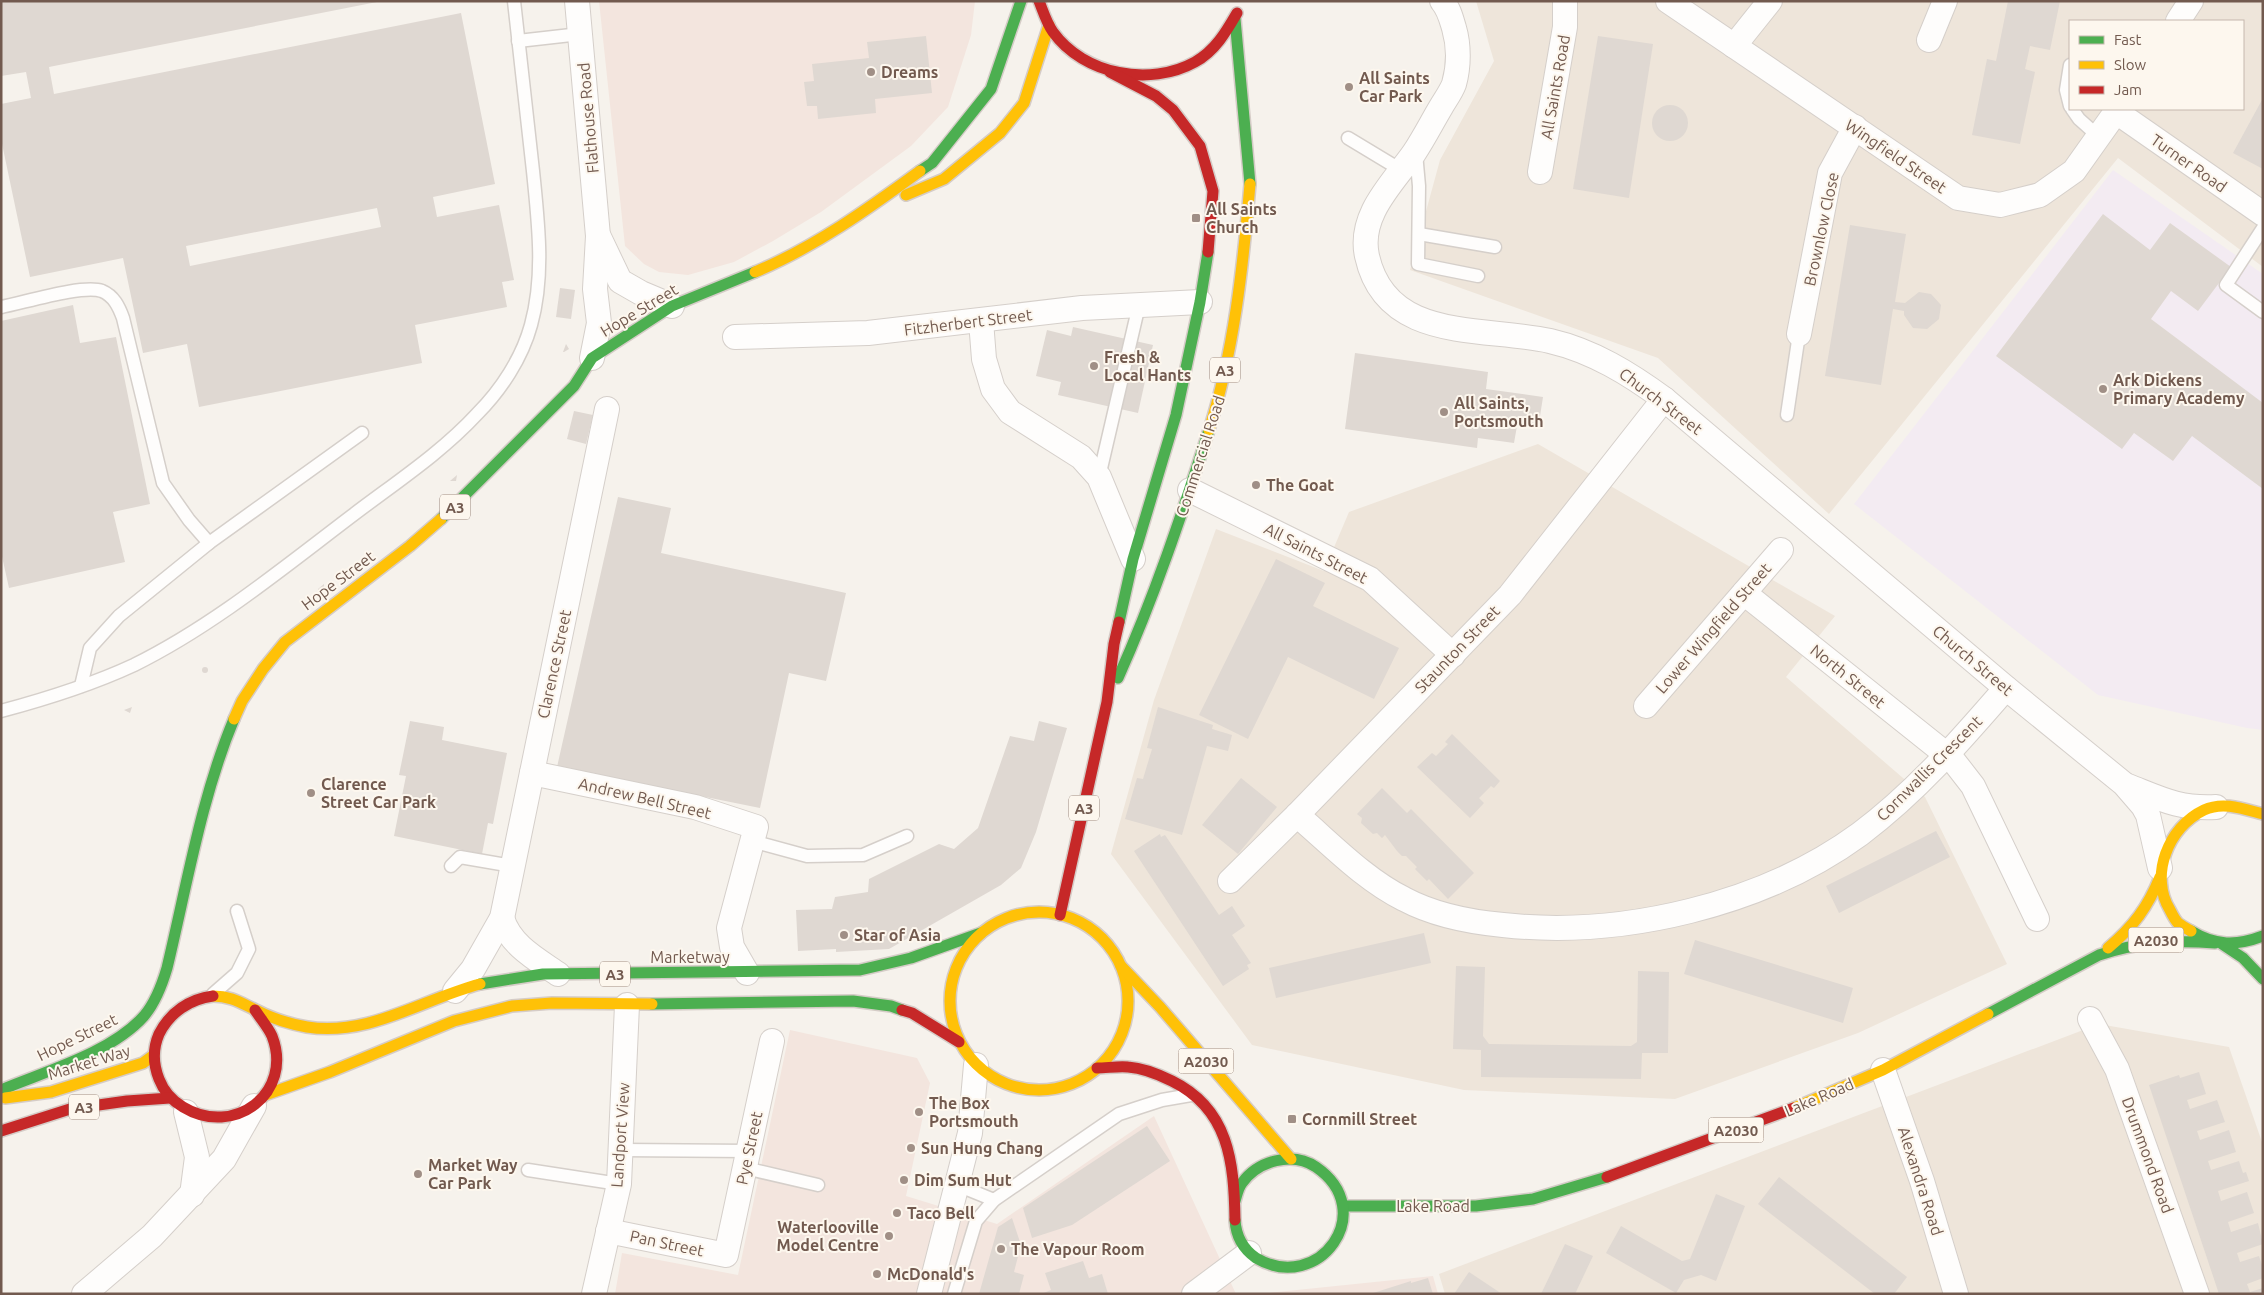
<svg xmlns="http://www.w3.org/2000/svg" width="2264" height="1295" font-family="Ubuntu,sans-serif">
<rect width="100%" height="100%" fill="#f6f2ec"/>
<!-- residential -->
<g fill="#eee5da" fill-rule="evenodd">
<path d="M1476,1h787v266l-145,-109 -289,356 -171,-156 -248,-88 30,-110 54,-99zM2070,21h173v88h-173z"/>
<polygon points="1538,444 1835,616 1786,677 1925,797 2007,964 1858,1033 1675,1099 1464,1090 1252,1045 1111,854 1154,700 1216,529 1324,571 1349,512"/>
<polygon points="2099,1024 2229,1047 2263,1145 2263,1294 1445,1294 1439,1274"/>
</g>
<!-- commercial -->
<g fill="#f3e5de">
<polygon points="599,1 975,1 971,35 948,107 911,146 821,212 773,241 734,262 688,275 659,272 644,264 625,246"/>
<polygon points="790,1030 917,1058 930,1083 906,1196 997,1224 1154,1116 1236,1294 615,1294 622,1253 738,1275"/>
<polygon points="1433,1276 1438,1294 1259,1294"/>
</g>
<!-- education -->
<polygon fill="#f3ebf2" points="2113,170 2263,274 2263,730 2247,728 2098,695 1854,504"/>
<!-- building -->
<g fill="#dfd8d2" fill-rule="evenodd">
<path d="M1,1h381l-333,66 5,27 407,-81 34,171 -62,13 4,20 62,-12 15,75 -12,2 5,25 -92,18 7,38 -223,44 -12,-63 -44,9 -20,-95 -93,19 -29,-138v-35l30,-6 -5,-26 -25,4zM377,208l4,19 -191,39 -4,-20z"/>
<polygon points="2008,1 2060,1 2050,50 2030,46 2025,69 2035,72 2020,144 1972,135 1987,59 1996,61"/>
<polygon points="926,36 932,93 875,99 876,113 866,114 818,119 817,106 807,106 804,82 814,81 812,64 869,58 867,42"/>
<polygon points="1598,36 1653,44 1629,198 1573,189"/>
<polygon points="2263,98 2263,169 2233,153"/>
<circle cx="1670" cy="123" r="18"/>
<polygon points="2103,214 2150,250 2170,223 2231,267 2198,311 2171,291 2151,319 2263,403 2263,489 2192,436 2173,461 2134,433 2122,449 1996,356"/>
<polygon points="1850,225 1906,234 1895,302 1905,303 1919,292 1931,294 1941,305 1939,319 1927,329 1913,328 1904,315 1904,311 1893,309 1881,385 1825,376"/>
<polygon points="560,288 575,290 571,319 556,317"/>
<polygon points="73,305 80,343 116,337 150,504 113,512 125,562 9,588 1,552 1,321"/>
<polygon points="1073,327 1153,345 1138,413 1058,395 1061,382 1036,376 1047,330 1071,336"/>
<polygon points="566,344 569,349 564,352 563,352"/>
<polygon points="1355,353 1488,372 1486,389 1543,397 1538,429 1517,426 1514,443 1478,438 1477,448 1345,429"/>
<polygon points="574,411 593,415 586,444 567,439"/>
<polygon points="457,475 456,481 450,481"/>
<polygon points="618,497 671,508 661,553 846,593 826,681 789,673 760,808 557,767"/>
<polygon points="1276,559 1325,583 1313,606 1399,648 1374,699 1288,657 1248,739 1199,715"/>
<polygon points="324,584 324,590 318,590 318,589"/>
<circle cx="205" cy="670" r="3"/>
<polygon points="132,707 130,713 124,710"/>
<polygon points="1158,707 1213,725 1212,729 1232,735 1228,751 1207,746 1182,835 1125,819 1137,778 1143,779 1152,749 1147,748"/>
<polygon points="410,721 444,727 442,740 507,753 493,824 488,823 482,854 394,836 406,776 399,775"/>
<polygon points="1039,721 1067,728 1036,832 1021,868 1001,885 889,949 836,952 836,949 798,951 796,910 832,909 835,897 868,892 869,879 939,844 954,849 978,828 1010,736 1034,741"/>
<polygon points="1452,734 1500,781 1494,788 1491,786 1479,798 1484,803 1470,818 1417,767 1432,753 1436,756 1448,744 1445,742"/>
<polygon points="1241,778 1277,807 1238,854 1202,825"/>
<polygon points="1382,788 1407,813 1411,809 1474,873 1448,899 1429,879 1427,881 1415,869 1417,867 1406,856 1402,856 1397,851 1385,835 1382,838 1377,833 1373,834 1361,823 1362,818 1357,814"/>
<polygon points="1936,831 1950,857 1839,913 1826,886"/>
<polygon points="1160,834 1161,837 1165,835 1219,915 1232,906 1245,926 1232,935 1251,963 1247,965 1249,969 1223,986 1134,851"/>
<polygon points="1424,933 1431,963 1276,998 1269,968"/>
<polygon points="1695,940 1853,988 1843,1023 1684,974"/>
<polygon points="1456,966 1485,967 1483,1036 1489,1044 1631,1046 1637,1042 1638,971 1669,972 1668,1053 1642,1053 1641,1079 1481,1077 1481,1050 1453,1049"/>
<polygon points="2199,1072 2206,1094 2187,1100 2190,1109 2217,1100 2225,1122 2197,1131 2200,1140 2229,1130 2236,1152 2208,1161 2211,1170 2239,1161 2243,1173 2246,1172 2249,1181 2218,1191 2221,1201 2247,1192 2254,1213 2228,1222 2231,1232 2258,1223 2263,1244 2237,1253 2240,1262 2259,1256 2263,1268 2263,1278 2247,1284 2250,1292 2263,1288 2263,1294 2219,1294 2149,1085 2179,1075 2180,1078"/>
<polygon points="1147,1126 1170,1161 1072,1225 1032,1238 1023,1208"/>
<polygon points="1779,1177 1907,1277 1894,1294 1875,1294 1758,1204"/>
<polygon points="1716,1194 1745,1206 1716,1281 1701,1275 1684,1280 1676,1293 1606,1253 1621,1226 1682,1261 1690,1259"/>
<polygon points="1012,1218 1021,1245 1014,1272 1024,1275 1019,1294 979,1294 998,1227"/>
<polygon points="1565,1244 1593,1256 1575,1294 1541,1294"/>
<polygon points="1083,1261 1089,1278 1102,1274 1108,1294 1041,1294 1051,1290 1045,1273"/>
<polygon points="1469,1272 1502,1294 1454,1294"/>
<polygon points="1428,1278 1433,1294 1370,1294 1411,1281 1411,1283"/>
</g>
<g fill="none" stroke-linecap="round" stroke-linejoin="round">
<defs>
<g id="lane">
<polyline points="518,41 580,34"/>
<polyline points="2070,65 2066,90 2070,106"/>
<polyline points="2072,109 2079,119 2098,136"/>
<polyline points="1348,138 1401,170"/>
<polyline points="1416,153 1419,186 1418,264 1478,276"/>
<polyline points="2263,228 2226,285 2263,312"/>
<polyline points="1419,234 1495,247"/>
<path d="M1,307c22,-4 82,-23 101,-16 12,5 17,16 21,27l40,165 26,37 20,23"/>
<polyline points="1787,415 1799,334"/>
<polyline points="1099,477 1139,305"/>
<polyline points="81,686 90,648 119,616 209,543 362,433"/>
<path d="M1,711c45,-12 90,-26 133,-46 79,-39 149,-97 219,-150 42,-32 88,-62 124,-101 24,-24 45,-56 54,-89 14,-50 7,-104 2,-154 -6,-57 -13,-113 -19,-170"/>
<polyline points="752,841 807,856 863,855 907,836"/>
<polyline points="451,866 460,857 512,866"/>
<polyline points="213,994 237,973 249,949 237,911"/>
<polyline points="621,1150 749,1151"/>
<polyline points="745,1168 818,1185"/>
<polyline points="528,1170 619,1184"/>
<polyline points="957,1185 994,1200"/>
<polyline points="954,1294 976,1221 994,1200 1119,1114 1162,1100 1191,1095"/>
</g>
<g id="street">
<polyline points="577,1 598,236 595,289 599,323 592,358"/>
<path d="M1442,1c7,8 9,17 12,27 5,17 5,38 0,56 -3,8 -9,16 -13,23 -9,15 -17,31 -27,46 -21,30 -56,62 -47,103 19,87 116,70 183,85 43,10 80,33 114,58l342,289 118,96 19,22 5,9 12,53"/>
<polyline points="1668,1 1958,198 2000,205 2040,195 2074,171 2118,109"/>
<polyline points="2178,21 2191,1"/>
<polyline points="1929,40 1945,1"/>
<polyline points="1734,46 1770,1"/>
<polyline points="2115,111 2263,214"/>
<polyline points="1540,172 1565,27 1565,1"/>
<polyline points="599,237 620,281 641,293 672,306"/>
<polyline points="981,321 984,359 993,389 1010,412 1081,457 1099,477 1133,559"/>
<polyline points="1799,334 1830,173 1855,127"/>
<polyline points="735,337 868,333 1082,308 1200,302"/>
<polyline points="1190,490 1370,579 1453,655"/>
<polyline points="1744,593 1952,759 1973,786 2037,919"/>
<polyline points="1646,706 1781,550"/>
<polyline points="532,773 695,807 756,827 729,928 732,947 747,973"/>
<path d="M2128,786c33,13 51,23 88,21"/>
<path d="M1297,815c34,29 67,64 107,84 30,16 66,23 99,26 119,13 260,-20 357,-91 56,-42 101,-94 146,-146"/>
<polyline points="1230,881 1297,815 1510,595 1664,399"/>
<path d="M502,918c8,27 34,41 56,56"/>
<polyline points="455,991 473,969 502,918 607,409"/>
<polyline points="2090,1019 2117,1069 2197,1294"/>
<polyline points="1883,1070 1922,1181 1956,1294"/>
<polyline points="186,1112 197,1157 192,1195"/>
<polyline points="608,1231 726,1255 772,1041"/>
<polyline points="84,1294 152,1236 224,1159 254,1106"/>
<polyline points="594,1294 619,1184 627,1005"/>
<polyline points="929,1294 970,1133 976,1065"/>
<polyline points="1194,1294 1249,1253"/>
</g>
<g id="fast">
<polyline points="1235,19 1250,184"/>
<polyline points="920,171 932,163 991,89 1021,1"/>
<polyline points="441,519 574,386 592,358 672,306 755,272"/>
<polyline points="1119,622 1133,559 1176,415 1200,302 1208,252"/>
<path d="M1118,678c36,-80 64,-164 91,-248"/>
<path d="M2191,931c24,15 46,15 72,5"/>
<polyline points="2222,944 2243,958 2263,979"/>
<polyline points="480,984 543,974 860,970 911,958 981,933"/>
<polyline points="652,1004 853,1001 891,1006 902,1010"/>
<path d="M1988,1014l111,-59c39,-13 75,-15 116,-12"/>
<path d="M1,1090c45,-19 110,-37 143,-74 11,-13 18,-31 23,-48 20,-83 34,-170 67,-249"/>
<polyline points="1344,1206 1476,1206 1533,1199 1607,1177"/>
<path d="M1235,1220c1,16 8,29 21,38 63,37 124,-47 60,-91 -24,-16 -58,-6 -74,16 -4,5 -5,12 -7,18"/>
</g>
<g id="slow">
<polyline points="906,195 944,179 1000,133 1024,103 1049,25"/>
<path d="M755,272c60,-25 113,-63 165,-101"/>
<path d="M1209,430c25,-79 34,-163 41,-246"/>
<polyline points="234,719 242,701 263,669 285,642 410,546 441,519"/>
<circle cx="1039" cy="1001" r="89"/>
<path d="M2191,931c-4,-2 -9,-5 -13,-8 -3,-3 -6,-9 -8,-13 -21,-34 -2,-83 34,-100 19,-9 40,-1 59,4"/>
<path d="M2108,948c25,-21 40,-41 52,-71"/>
<polyline points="1121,966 1160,1007 1291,1159"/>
<path d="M213,996c18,0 28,7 43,14 15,8 34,14 51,17 61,10 116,-28 173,-43"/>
<polyline points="265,1095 330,1072 454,1021 512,1006 552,1003 652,1004"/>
<polyline points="5,1098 51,1092 143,1063 154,1055"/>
<polyline points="1794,1108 1883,1070 1988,1014"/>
</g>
<g id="jam">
<path d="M1039,1c4,10 8,23 14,31 31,43 97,55 142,30 20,-11 31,-30 42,-49"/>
<polyline points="1110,72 1156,96 1173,110 1200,146 1213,191 1208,252"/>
<polyline points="1060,915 1107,702 1114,644 1119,622"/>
<path d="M213,996c-23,3 -43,16 -54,38 -6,14 -6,30 0,45 5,13 12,21 24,28 51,31 111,-14 89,-71 -4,-9 -12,-18 -17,-26"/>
<polyline points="902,1010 912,1013 959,1042"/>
<path d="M1097,1068c10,0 21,-2 31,-1 15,1 30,7 44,14 57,28 62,81 63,139"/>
<polyline points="1,1131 70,1109 127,1101 170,1098"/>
<polyline points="1607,1177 1794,1108"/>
</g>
</defs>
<!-- lane casing -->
<use href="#lane" stroke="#d5cfca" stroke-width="15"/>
<!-- street casing -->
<use href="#street" stroke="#d5cfca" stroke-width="26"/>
<!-- fast casing -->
<use href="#fast" stroke="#d5ccc7" stroke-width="14"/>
<!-- slow casing -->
<use href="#slow" stroke="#d5ccc7" stroke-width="14"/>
<!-- jam casing -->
<use href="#jam" stroke="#d5ccc7" stroke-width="14"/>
<!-- lane -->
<use href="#lane" stroke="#fefdfc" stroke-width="12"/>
<!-- street -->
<use href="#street" stroke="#fefdfc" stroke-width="24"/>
<!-- fast -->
<use href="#fast" stroke="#4caf50" stroke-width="11"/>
<!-- slow -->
<use href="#slow" stroke="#ffc107" stroke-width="11"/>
<!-- jam -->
<use href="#jam" stroke="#c62828" stroke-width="11"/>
</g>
<!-- markers -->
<g fill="#a08f86" stroke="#fdf7ee" stroke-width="2">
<circle cx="871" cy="72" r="5"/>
<circle cx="1349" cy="87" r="5"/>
<rect x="1191" y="213" width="10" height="10" rx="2.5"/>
<circle cx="1094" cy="366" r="5"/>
<circle cx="2103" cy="389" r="5"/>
<circle cx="1444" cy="412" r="5"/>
<circle cx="1256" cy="485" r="5"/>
<circle cx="311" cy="793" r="5"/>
<circle cx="844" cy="935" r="5"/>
<circle cx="919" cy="1112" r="5"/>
<rect x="1287" y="1114" width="10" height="10" rx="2.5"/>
<circle cx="911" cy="1148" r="5"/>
<circle cx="418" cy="1174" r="5"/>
<circle cx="904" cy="1180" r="5"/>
<circle cx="897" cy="1213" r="5"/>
<circle cx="889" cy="1236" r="5"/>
<circle cx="1001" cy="1249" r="5"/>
<circle cx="877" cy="1274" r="5"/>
</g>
<g text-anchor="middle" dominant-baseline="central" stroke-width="4" stroke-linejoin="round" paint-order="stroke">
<!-- shield labels -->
<g fill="#fdf7ee" stroke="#9c897f" stroke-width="1">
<rect x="1210" y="357.5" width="30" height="25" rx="4"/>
<rect x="440" y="494.5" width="30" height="25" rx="4"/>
<rect x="1069" y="795.5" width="30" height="25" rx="4"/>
<rect x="2128.5" y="927.5" width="55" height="25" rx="4"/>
<rect x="600" y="961.5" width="30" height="25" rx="4"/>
<rect x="1178.5" y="1048.5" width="55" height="25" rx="4"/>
<rect x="69" y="1094.5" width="30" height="25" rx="4"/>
<rect x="1708.5" y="1117.5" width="55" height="25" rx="4"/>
</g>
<g font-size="15" font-weight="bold" fill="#725a4f">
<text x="1225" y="370">A3</text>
<text x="455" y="507">A3</text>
<text x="1084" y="808">A3</text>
<text x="2156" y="940">A2030</text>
<text x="615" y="974">A3</text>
<text x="1206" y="1061">A2030</text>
<text x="84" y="1107">A3</text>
<text x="1736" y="1130">A2030</text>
</g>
<!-- poi labels -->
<g font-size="16" font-weight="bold" fill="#725a4f" stroke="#fdf7ee" text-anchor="start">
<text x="881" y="72">Dreams</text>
<text x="1359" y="78">All Saints<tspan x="1359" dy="18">Car Park</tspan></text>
<text x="1206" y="209">All Saints<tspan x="1206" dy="18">Church</tspan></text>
<text x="1104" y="357">Fresh &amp;<tspan x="1104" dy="18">Local Hants</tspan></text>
<text x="2113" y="380">Ark Dickens<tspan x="2113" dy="18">Primary Academy</tspan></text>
<text x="1454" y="403">All Saints,<tspan x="1454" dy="18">Portsmouth</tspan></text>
<text x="1266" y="485">The Goat</text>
<text x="321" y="784">Clarence<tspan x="321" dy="18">Street Car Park</tspan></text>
<text x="854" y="935">Star of Asia</text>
<text x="929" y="1103">The Box<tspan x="929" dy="18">Portsmouth</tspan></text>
<text x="1302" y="1119">Cornmill Street</text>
<text x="921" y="1148">Sun Hung Chang</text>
<text x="428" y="1165">Market Way<tspan x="428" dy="18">Car Park</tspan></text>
<text x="914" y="1180">Dim Sum Hut</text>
<text x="907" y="1213">Taco Bell</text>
<text x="879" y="1227" text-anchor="end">Waterlooville<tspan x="879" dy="18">Model Centre</tspan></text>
<text x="1011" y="1249">The Vapour Room</text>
<text x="887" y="1274">McDonald's</text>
</g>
<!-- street labels -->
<g font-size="16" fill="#725a4f" stroke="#fdf7ee">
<text transform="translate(1555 87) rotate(-80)">All Saints Road</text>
<text transform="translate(588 118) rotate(-95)">Flathouse Road</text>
<text transform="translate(1896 156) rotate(34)">Wingfield Street</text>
<text transform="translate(2189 163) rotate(35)">Turner Road</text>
<text transform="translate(1821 229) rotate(-78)">Brownlow Close</text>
<text transform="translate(639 310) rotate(-31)">Hope Street</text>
<text transform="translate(968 322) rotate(-7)">Fitzherbert Street</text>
<text transform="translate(1661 401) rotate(37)">Church Street</text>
<text transform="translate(1200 456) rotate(-72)">Commercial Road</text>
<text transform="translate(1316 553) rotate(27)">All Saints Street</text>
<text transform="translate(338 580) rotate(-37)">Hope Street</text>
<text transform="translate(1713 628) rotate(-49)">Lower Wingfield Street</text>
<text transform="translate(1457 649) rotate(-46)">Staunton Street</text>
<text transform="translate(1973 660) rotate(40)">Church Street</text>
<text transform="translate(554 664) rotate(-78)">Clarence Street</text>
<text transform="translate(1848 676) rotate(39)">North Street</text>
<text transform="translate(1929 768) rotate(-45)">Cornwallis Crescent</text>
<text transform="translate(645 798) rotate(13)">Andrew Bell Street</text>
<text x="690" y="957">Marketway</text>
<text transform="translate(77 1037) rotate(-26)">Hope Street</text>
<text transform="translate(89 1062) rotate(-17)">Market Way</text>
<text transform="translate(1819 1097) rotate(-23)">Lake Road</text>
<text transform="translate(620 1135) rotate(-86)">Landport View</text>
<text transform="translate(749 1148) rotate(-78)">Pye Street</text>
<text transform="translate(2148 1155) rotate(70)">Drummond Road</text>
<text transform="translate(1921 1181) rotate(72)">Alexandra Road</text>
<text x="1433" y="1206">Lake Road</text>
<text transform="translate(667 1243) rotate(12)">Pan Street</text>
</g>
</g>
<!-- border -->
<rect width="2264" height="1295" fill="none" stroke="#725a4f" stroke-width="5"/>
<!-- legend -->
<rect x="2069" y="20" width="175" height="90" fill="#fdf7ee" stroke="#c5b8ae"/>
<rect x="2079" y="36" width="25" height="8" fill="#4caf50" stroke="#c5b8ae"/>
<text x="2114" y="45" font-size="15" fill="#725a4f">Fast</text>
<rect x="2079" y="61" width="25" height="8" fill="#ffc107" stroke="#c5b8ae"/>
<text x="2114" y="70" font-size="15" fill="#725a4f">Slow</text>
<rect x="2079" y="86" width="25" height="8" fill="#c62828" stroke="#c5b8ae"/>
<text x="2114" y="95" font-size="15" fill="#725a4f">Jam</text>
</svg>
